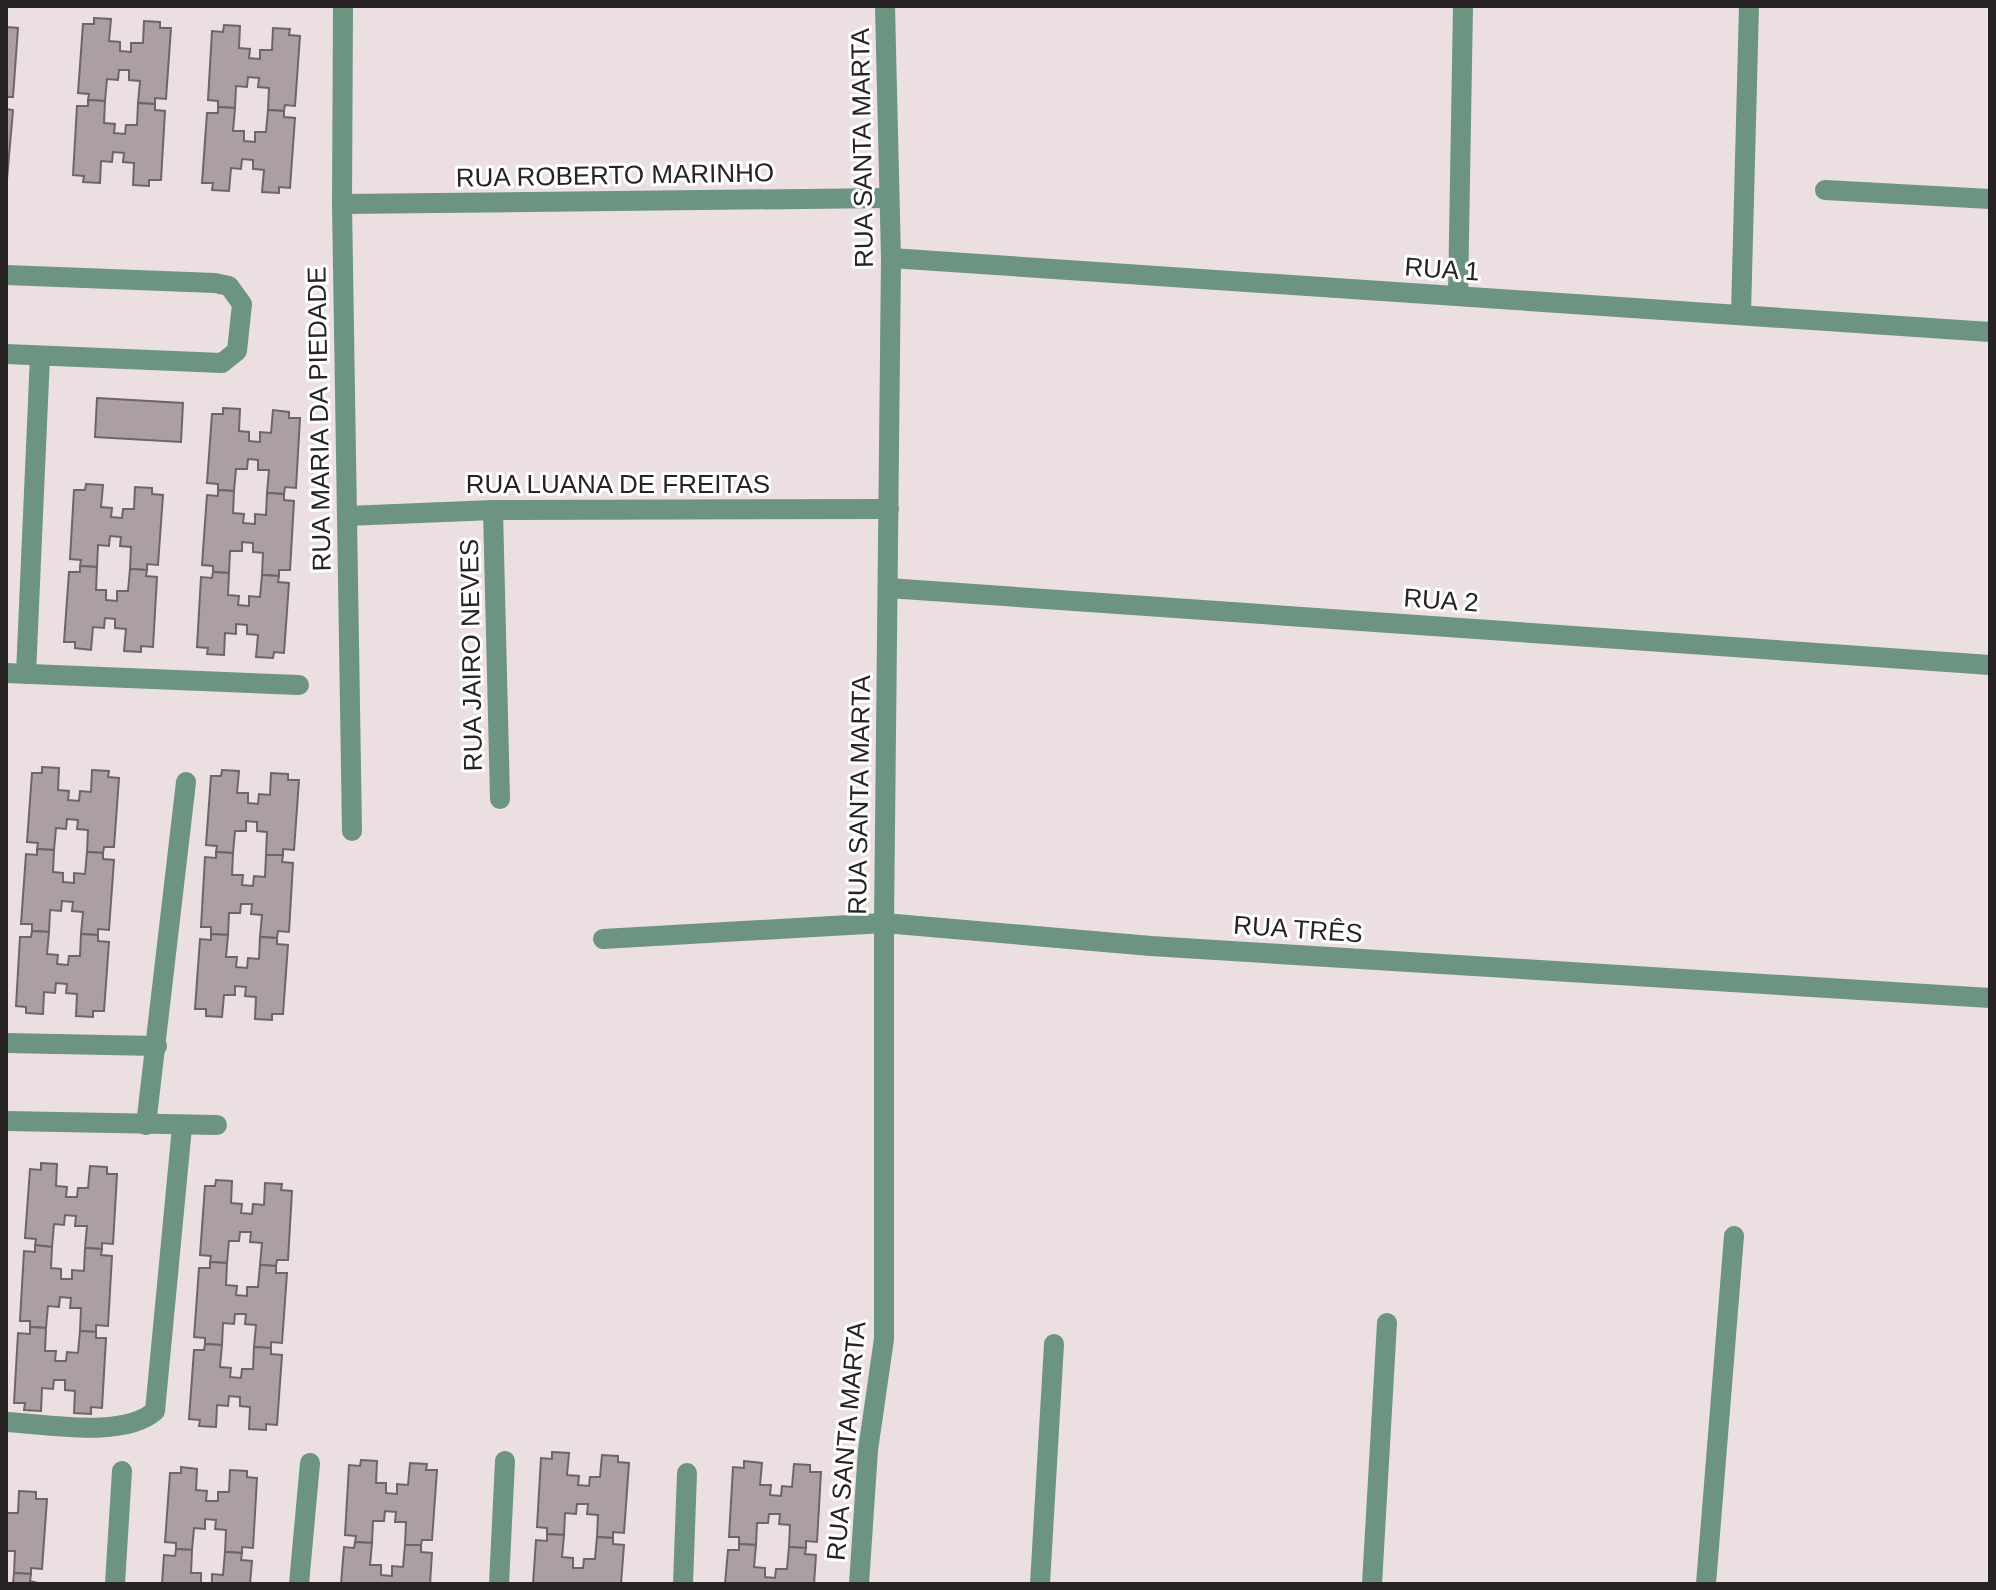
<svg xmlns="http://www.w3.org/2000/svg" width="1996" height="1590" font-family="Arial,sans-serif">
<rect width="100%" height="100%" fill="#ebdfe1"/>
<!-- building -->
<g fill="#ab9fa1" stroke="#6f6466" stroke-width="2">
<polygon points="94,18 111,19 109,41 120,42 120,51 131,52 131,43 143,43 144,21 160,22 160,28 171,28 166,99 155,98 155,104 138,103 140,81 129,80 129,70 119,70 118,80 107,79 105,101 88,100 89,94 78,93 83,24 94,24"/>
<polygon points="6,21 7,27 18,28 13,97 6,97"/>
<polygon points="224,25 240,26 239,48 250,49 249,58 260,59 260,50 272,50 273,28 290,29 289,35 300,36 295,106 285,105 284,111 268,110 269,88 258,87 259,78 248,77 247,87 236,86 235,108 218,107 218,101 208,100 212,31 223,32"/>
<polygon points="88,100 105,101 104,123 115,124 114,133 125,134 126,125 137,125 138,103 155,104 155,110 165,111 161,180 149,180 149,186 133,185 134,163 123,162 124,153 113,152 112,162 101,161 100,183 83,182 84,176 73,175 77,106 88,106"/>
<polygon points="218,107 235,108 233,131 244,131 244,141 255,142 255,132 266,132 268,110 284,111 284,117 295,118 290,188 279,187 279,193 262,192 264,170 253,169 253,160 242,159 241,169 231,168 229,191 212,190 213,183 202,183 207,113 218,113"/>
<polygon points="6,109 13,110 7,179 6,179"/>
<polygon points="97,398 183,403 181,442 95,437"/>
<polygon points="223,408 240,409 239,431 249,432 249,441 260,442 260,432 271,433 273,410 289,412 289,418 300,418 296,488 285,487 284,494 267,493 269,470 258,470 258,460 248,459 247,469 236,469 234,491 218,490 218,484 207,483 212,414 223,414"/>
<polygon points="86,484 103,485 101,507 112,508 111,517 122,518 123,509 134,509 135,487 152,488 152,494 163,495 158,565 147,564 147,570 130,569 131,547 120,546 121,537 110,536 109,546 98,545 97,567 80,566 81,560 70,559 74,490 85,490"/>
<polygon points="218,490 234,491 233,513 244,514 243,523 255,524 255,514 266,515 267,493 284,494 284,500 294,501 290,570 279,570 279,576 262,575 263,553 253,552 253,543 242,542 242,551 230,551 229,573 213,572 213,566 202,565 207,495 218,496"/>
<polygon points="80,566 97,567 96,590 106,590 106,600 117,601 117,591 128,591 130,569 147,570 146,576 157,577 153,647 141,646 141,652 124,651 126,629 115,628 115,619 105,618 104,628 93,627 91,650 75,648 75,642 64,642 69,572 80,572"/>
<polygon points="213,572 229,573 228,595 239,596 238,605 249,606 249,596 260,597 262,575 279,576 278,582 289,583 284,653 274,652 273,658 256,657 258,635 247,634 247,625 236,624 236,634 225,633 224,655 207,654 208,648 197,647 201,577 212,578"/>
<polygon points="42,767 59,768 58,790 69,791 68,800 79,801 80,791 91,792 92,770 109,771 108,777 119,778 114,847 104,847 103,853 87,852 88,830 77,829 78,820 67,819 66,829 56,828 54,850 37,849 38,843 27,842 32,773 42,773"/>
<polygon points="222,770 239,771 237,793 248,793 248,803 258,804 259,794 270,795 271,773 288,774 288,780 299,780 294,850 283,849 283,855 266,855 267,832 257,831 257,822 246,821 246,831 235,831 233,853 216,852 217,846 206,845 211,776 221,776"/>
<polygon points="37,849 54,850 53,872 63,873 63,882 74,883 74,873 85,874 87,852 103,853 103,859 114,860 109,930 98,929 98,935 81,934 83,912 72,911 73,902 62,901 61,911 50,910 49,932 32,931 32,924 21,924 26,854 37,855"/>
<polygon points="216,852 233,853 232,875 243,875 242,885 253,886 254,876 265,877 266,855 283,855 282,862 293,863 289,932 278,931 277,938 260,937 262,915 251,914 252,904 241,904 240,913 229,913 228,935 211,934 211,927 201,927 205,857 216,858"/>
<polygon points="32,931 49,932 47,954 58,955 57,964 68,965 69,956 80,956 81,934 98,935 98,941 109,942 104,1011 93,1011 93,1017 76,1016 77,994 66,993 67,984 56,983 55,993 44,992 43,1014 26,1013 26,1007 16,1006 20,937 31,937"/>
<polygon points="211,934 228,935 226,957 237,957 236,967 247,968 248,958 259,959 260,937 277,938 277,944 288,945 283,1014 272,1014 272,1020 255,1019 256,997 245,996 246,987 235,986 235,995 224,995 222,1017 206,1016 206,1009 195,1009 200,939 211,940"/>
<polygon points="41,1163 57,1164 56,1186 67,1187 66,1197 77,1197 78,1188 88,1188 90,1166 107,1167 107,1174 117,1174 113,1244 102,1243 102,1249 85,1248 87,1226 75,1226 76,1216 65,1215 64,1225 54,1224 52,1247 35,1245 36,1239 25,1238 30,1169 41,1170"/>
<polygon points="216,1180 232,1181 231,1203 242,1204 241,1213 252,1214 253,1204 264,1205 265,1183 282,1184 281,1190 292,1191 288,1260 277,1260 276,1266 260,1265 262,1243 250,1242 251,1232 240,1232 239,1241 229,1241 227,1263 210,1262 211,1256 200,1255 205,1186 215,1186"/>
<polygon points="35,1245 52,1247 51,1268 61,1269 61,1279 72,1279 72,1270 84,1271 85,1248 102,1249 101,1255 112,1256 108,1326 96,1325 96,1332 80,1331 81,1308 70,1308 71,1298 60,1297 59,1307 48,1306 46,1328 30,1327 30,1321 20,1321 24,1251 35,1252"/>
<polygon points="210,1262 227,1263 226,1285 237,1286 236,1295 247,1296 247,1287 258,1287 260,1265 276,1266 276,1273 287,1273 282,1343 271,1342 271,1348 254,1347 256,1325 245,1324 246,1314 235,1314 234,1324 223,1323 222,1345 205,1344 205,1338 194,1337 199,1268 210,1268"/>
<polygon points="30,1327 46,1328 45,1351 56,1351 55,1361 66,1361 67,1352 78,1353 80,1331 96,1332 96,1338 106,1338 102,1408 91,1407 91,1414 74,1413 75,1391 65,1390 65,1380 54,1380 53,1389 42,1388 41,1411 24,1410 25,1403 14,1403 18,1333 30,1334"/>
<polygon points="205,1344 222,1345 220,1367 231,1368 230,1377 241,1378 242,1369 253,1369 254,1347 271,1348 271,1354 282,1355 277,1425 266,1424 266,1430 249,1429 250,1407 240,1406 240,1397 229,1396 228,1406 217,1405 216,1427 199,1426 200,1420 189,1419 194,1350 204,1350"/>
<polygon points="552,1452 569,1453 567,1475 579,1476 578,1485 589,1486 590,1477 600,1477 602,1455 618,1456 618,1462 629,1463 624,1533 613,1532 613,1538 597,1537 598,1515 587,1514 588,1504 577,1504 576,1514 565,1513 564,1535 547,1534 547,1528 537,1527 541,1458 552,1459"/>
<polygon points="361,1460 377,1461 376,1483 386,1483 386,1493 397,1494 397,1484 408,1485 410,1463 427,1464 426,1470 437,1470 432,1540 422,1540 421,1545 405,1545 406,1522 395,1522 396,1512 385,1511 384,1521 373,1521 372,1543 355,1542 356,1536 345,1535 349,1465 360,1466"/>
<polygon points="744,1461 762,1463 760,1485 771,1485 770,1495 781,1496 782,1486 792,1487 794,1464 810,1465 810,1472 821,1472 817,1542 806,1541 806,1548 789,1547 790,1525 779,1524 780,1514 769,1514 768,1523 757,1523 756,1545 739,1544 739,1537 729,1537 733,1467 744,1468"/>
<polygon points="181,1467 197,1469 196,1490 207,1491 206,1501 218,1501 218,1492 229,1492 230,1470 247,1471 247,1477 257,1478 253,1548 242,1547 242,1553 225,1552 226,1530 215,1529 216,1520 205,1519 205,1529 194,1528 192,1550 176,1549 176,1543 165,1542 170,1473 181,1473"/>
<polygon points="19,1491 36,1492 36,1499 47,1499 42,1569 31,1568 31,1574 14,1573 15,1551 6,1551 7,1513 18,1513"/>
<polygon points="547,1534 564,1535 562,1557 573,1558 573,1568 583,1568 584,1559 595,1559 597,1537 613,1538 613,1544 624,1545 621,1584 533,1584 536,1540 547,1541"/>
<polygon points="355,1542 372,1543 370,1565 381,1565 381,1575 392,1576 392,1566 403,1567 405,1545 421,1545 421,1552 432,1553 430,1584 341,1584 344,1547 354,1548"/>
<polygon points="739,1544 756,1545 754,1567 765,1568 765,1577 775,1578 776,1569 787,1569 789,1547 806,1548 805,1554 816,1555 814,1584 725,1584 728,1550 739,1550"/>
<polygon points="176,1549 192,1550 191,1573 201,1573 201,1583 212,1583 212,1574 223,1575 225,1552 242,1553 241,1560 252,1561 250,1584 162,1584 164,1555 175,1556"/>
<polygon points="14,1573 31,1574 30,1581 41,1584 13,1584"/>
</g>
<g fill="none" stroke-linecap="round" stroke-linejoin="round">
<!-- minor -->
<g stroke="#6c9480" stroke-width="20">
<polyline points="343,6 342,204 352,831"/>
<polyline points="1825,190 1990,199"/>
<polyline points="342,204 888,198"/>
<polyline points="891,258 1990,332"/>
<polyline points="6,275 215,283 229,286 242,304 237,351 222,363 6,354"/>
<polyline points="1458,296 1463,6"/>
<polyline points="1741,314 1749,6"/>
<polyline points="493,510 500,799"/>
<polyline points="347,516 493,510 889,509"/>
<polyline points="888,588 1990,665"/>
<polyline points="6,673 299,685"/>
<polyline points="26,674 40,356"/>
<polyline points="603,939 884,923 1151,946 1990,998"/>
<polyline points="6,1043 157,1046"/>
<polyline points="6,1121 217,1125"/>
<polyline points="146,1125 186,782"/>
<path d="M6,1422c41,2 117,17 149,-11l27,-284"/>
<polyline points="115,1584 122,1471"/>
<polyline points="299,1584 310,1463"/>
<polyline points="499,1584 505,1461"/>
<polyline points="683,1584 687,1473"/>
<polyline points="859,1584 868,1450 884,1339 884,923 891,258 885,6"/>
<polyline points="1040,1584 1054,1344"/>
<polyline points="1372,1584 1387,1323"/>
<polyline points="1706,1584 1734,1236"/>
</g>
</g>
<g text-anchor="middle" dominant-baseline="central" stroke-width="6" stroke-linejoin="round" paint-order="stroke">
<!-- street labels -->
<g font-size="26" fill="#272324" stroke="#fff">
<text transform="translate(862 148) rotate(-91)">RUA SANTA MARTA</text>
<text transform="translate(615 175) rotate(-1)">RUA ROBERTO MARINHO</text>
<text transform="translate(1442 269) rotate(4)">RUA 1</text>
<text transform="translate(319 419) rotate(-91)">RUA MARIA DA PIEDADE</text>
<text x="618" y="484">RUA LUANA DE FREITAS</text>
<text transform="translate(1441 600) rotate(4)">RUA 2</text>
<text transform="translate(471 655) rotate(-91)">RUA JAIRO NEVES</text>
<text transform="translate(859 795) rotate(-89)">RUA SANTA MARTA</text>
<text transform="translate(1298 929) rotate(4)">RUA TRÊS</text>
<text transform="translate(846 1441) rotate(-85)">RUA SANTA MARTA</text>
</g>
</g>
<!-- border -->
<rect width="1996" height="1590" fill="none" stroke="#272324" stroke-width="16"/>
</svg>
